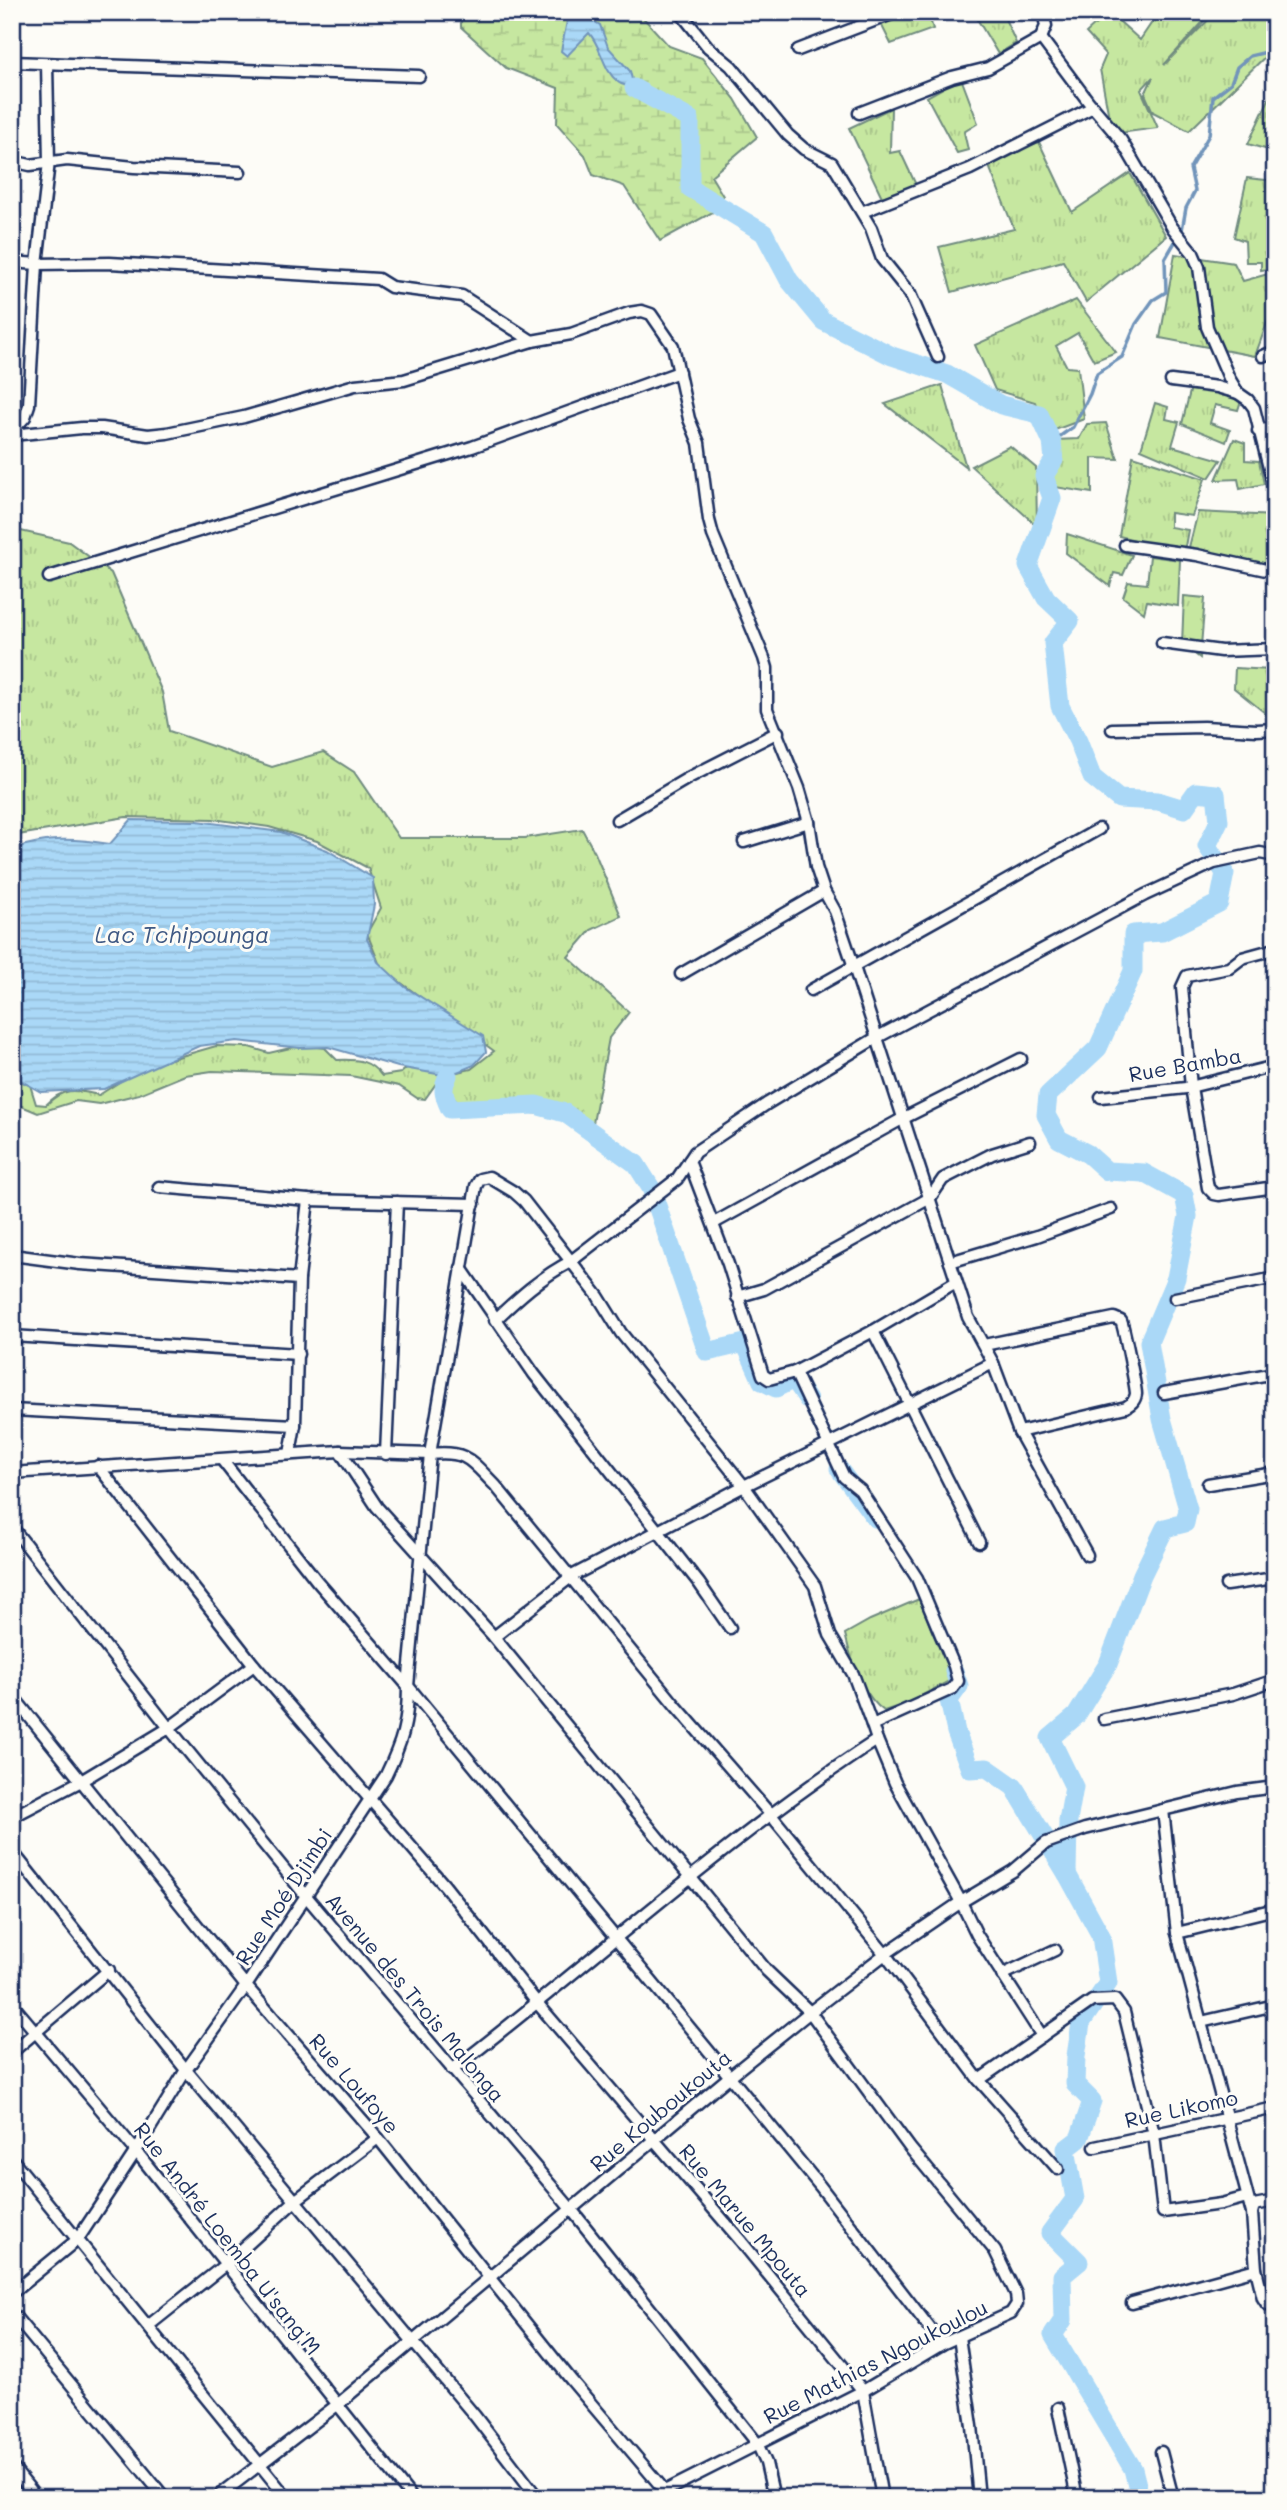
<svg xmlns="http://www.w3.org/2000/svg" width="1287" height="2510" font-family="Mali,sans-serif">
<defs>
<pattern id="grass-tufts" width="24" height="20" patternUnits="userSpaceOnUse" patternTransform="scale(1.75)"><rect width="24" height="20" fill="#c6e7a0"/><path d="M3 7l-1-3M5 7V3M7 7l1-3M15 17l-1-3M17 17v-4M19 17l1-3" fill="none" stroke="#aac68c"/></pattern>
<pattern id="wetland-marsh" width="20" height="14" patternUnits="userSpaceOnUse" patternTransform="scale(1.75)"><rect width="20" height="14" fill="#c6e7a0"/><path d="M1 5h8M5 5V1M11 12h8M15 12V8" fill="none" stroke="#aac68c"/></pattern>
<pattern id="water-rules" width="6" height="5" patternUnits="userSpaceOnUse" patternTransform="scale(1.75)"><rect width="6" height="5" fill="#aad8f7"/><path d="M0 2.5h6" fill="none" stroke="#92bad6"/></pattern>
</defs>
<rect width="100%" height="100%" fill="#fdfcf7"/>
<filter id="ink" filterUnits="userSpaceOnUse"><feTurbulence type="fractalNoise" baseFrequency=".0143" numOctaves="2"/><feDisplacementMap in="SourceGraphic" scale="14" xChannelSelector="R" yChannelSelector="G"/><feConvolveMatrix kernelMatrix="1 2 1 2 8 2 1 2 1" color-interpolation-filters="sRGB"/></filter>
<g filter="url(#ink)">
<!-- grass -->
<g fill="url(#grass-tufts)" stroke="#708b7f" stroke-width="2">
<polygon points="908,12 928,12 933,29 891,44 881,24"/>
<polygon points="973,12 1002,12 1016,43 998,54"/>
<polygon points="1109,12 1140,40 1159,12 1212,12 1164,65 1216,12 1275,12 1275,47 1189,131 1153,112 1145,94 1153,77 1141,90 1158,128 1112,134 1100,69 1106,55 1086,33"/>
<polygon points="961,78 978,123 964,132 968,150 957,153 927,97"/>
<polygon points="1275,86 1275,152 1248,144"/>
<polygon points="891,108 890,153 900,151 917,187 882,197 849,128"/>
<polygon points="1039,142 1072,212 1130,173 1166,236 1086,302 1063,261 952,292 939,247 1014,229 987,161"/>
<polygon points="1247,178 1275,181 1275,268 1261,270 1261,262 1246,262 1245,241 1234,237"/>
<polygon points="1175,254 1234,263 1243,281 1275,272 1275,301 1255,356 1160,338"/>
<polygon points="1076,300 1116,352 1094,361 1078,333 1056,346 1067,367 1078,368 1084,419 1047,433 1035,402 995,390 975,345"/>
<polygon points="942,385 966,467 885,404"/>
<polygon points="1191,387 1243,394 1238,410 1215,405 1210,423 1230,430 1226,442 1182,424"/>
<polygon points="1155,403 1168,407 1166,419 1179,422 1172,446 1221,460 1209,478 1141,449"/>
<polygon points="1106,423 1118,459 1092,458 1092,493 1049,486 1055,440 1079,439 1087,424"/>
<polygon points="1234,439 1245,443 1245,460 1259,461 1264,484 1240,489 1238,479 1216,480"/>
<polygon points="1010,446 1036,468 1037,526 971,466"/>
<polygon points="1133,456 1205,479 1192,516 1170,513 1170,527 1188,530 1184,552 1119,536"/>
<polygon points="1198,512 1274,516 1275,570 1188,551"/>
<path d="M12,529l57,13 42,31 51,119 7,39 103,36 51,-15 31,20 45,66h126l57,-9 13,24 26,63 -30,14 -23,27 61,55 -20,26 -16,85 -90,-15 -39,-2 -29,-21 -10,14 -8,-1 -18,-12 -48,-10 -139,-5 -27,4 -46,19 -40,10 -23,-3 -38,12 -26,-11v-24l18,7 6,19 10,1c18,-19 30,-15 53,-10l25,-16 33,-16 59,-17 33,1 20,6 34,-8 22,3 12,12c21,-1 32,0 45,16l19,-3 19,-17 21,12 -2,8 32,-7 23,-18 -113,-83 -14,-35 14,-25 -13,-40 -51,-27 -48,-14 -56,-8 -87,-2 -114,19z"/>
<polygon points="1067,534 1132,555 1123,575 1114,573 1110,586 1066,553"/>
<polygon points="1150,556 1180,560 1178,606 1147,601 1144,613 1123,597 1128,582 1147,584"/>
<polygon points="1184,596 1205,598 1200,658 1182,644"/>
<polygon points="1235,668 1271,670 1275,721 1234,688"/>
<path d="M919,1599c6,10 7,17 11,27 7,20 20,33 21,54l-43,23 -24,8c-22,-16 -33,-51 -39,-77l25,-14z"/>
</g>
<!-- wetland -->
<polygon fill="url(#wetland-marsh)" stroke="#708b7f" stroke-width="2" points="461,12 638,12 669,46 702,58 735,99 757,137 711,176 723,196 713,212 660,241 624,186 593,175 585,155 557,124 558,88 506,68 461,27"/>
<!-- water -->
<g fill="url(#water-rules)" stroke="#7194ba" stroke-width="2">
<path d="M565,12h23l2,7 10,6 8,22 22,24 4,17c-5,-2 -13,-3 -16,-6 -16,-13 -16,-35 -29,-49l-22,23 -6,-5 7,-35z"/>
<path d="M131,820l66,1 84,11 46,18 46,28 1,27 -7,34 11,23 27,25 78,49 3,16 -12,13 -26,11 -50,-9 -70,-20 -28,1 -63,-7 -38,5 -95,43 -63,3 -29,-16v-227c36,-12 61,-11 98,-5z"/>
</g>
<g fill="none" stroke-linecap="round" stroke-linejoin="round">
<!-- stream -->
<polyline stroke="#7194ba" stroke-width="3.5" points="1052,442 1073,427 1090,394 1097,373 1122,357 1136,324 1153,300 1166,292 1165,259 1182,230 1186,208 1195,191 1190,168 1209,135 1213,97 1231,83 1237,67 1250,56 1275,50"/>
<!-- river -->
<g stroke="#aad8f7" stroke-width="19">
<polyline points="634,88 690,119 690,188 764,233 789,280 823,321 892,356 947,374 1001,405 1039,414 1052,442 1054,460 1044,476 1052,498 1028,566 1046,598 1070,621 1053,643 1060,706 1078,741 1092,777 1119,799 1158,801 1184,809 1196,792 1216,794 1219,821 1207,846 1225,873 1219,903 1162,932 1133,934 1133,971 1098,1048 1048,1095 1046,1115 1059,1139 1088,1154 1107,1171 1144,1173 1184,1195 1188,1216 1176,1278 1149,1342 1162,1419 1188,1509 1185,1523 1165,1528 1142,1575 1108,1664 1076,1716 1050,1738 1074,1787 1068,1821 1067,1874"/>
<path d="M448,1076c-7,13 -4,20 2,33l86,-4 29,8 71,51 15,24 56,164 38,-9 17,38 14,7 18,-9 14,21"/>
<polyline points="839,1469 875,1518"/>
<polyline points="954,1671 959,1686 949,1700 956,1732 970,1769 987,1768 1014,1787 1067,1874 1101,1936 1108,1983 1081,2023 1076,2056 1075,2084 1092,2101 1079,2139 1066,2149 1075,2199 1050,2233 1079,2262 1062,2276 1063,2320 1053,2335 1133,2469 1139,2493 1137,2498"/>
</g>
<defs>
<g id="minor">
<polyline points="680,12 708,47 731,66 788,135 804,149 832,163 871,228 882,259 910,294 938,357"/>
<polyline points="1041,38 1088,101 1121,140 1172,227 1193,253 1199,267 1207,327 1229,378 1238,393 1248,400 1254,408 1275,492"/>
<polyline points="798,50 897,12"/>
<polyline points="12,62 419,76"/>
<polyline points="859,113 952,77 988,68 1041,38 1046,26 1043,12"/>
<polyline points="12,161 30,165 67,160 134,167 240,172"/>
<polyline points="862,212 970,169 1093,107"/>
<polyline points="12,262 37,264 110,263 378,279 391,287 462,296 532,341"/>
<polyline points="1263,356 1275,351"/>
<polyline points="1171,381 1217,387 1238,393"/>
<polyline points="12,431 25,417 29,405 37,264 49,162 47,64"/>
<polyline points="1258,431 1275,427"/>
<polyline points="12,435 82,428 102,428 148,435 167,433 244,417 355,385 404,380 532,341 571,334 629,313 642,311 651,314 673,346 689,419 699,443 709,520 713,535 764,658 767,668 767,709 799,788 809,822 816,867 824,891 835,911 854,967 968,1317 993,1363 1019,1432 1087,1555"/>
<polyline points="1125,545 1197,555 1275,572"/>
<polyline points="49,577 472,447 679,372"/>
<polyline points="1162,643 1221,651 1275,649"/>
<polyline points="1112,729 1204,727 1257,730 1275,729"/>
<polyline points="617,820 690,777 778,732"/>
<polyline points="744,842 809,822"/>
<polyline points="1275,949 1242,958 1229,968 1187,976 1182,987 1191,1087 1208,1188 1214,1194 1219,1195 1275,1187"/>
<polyline points="681,974 824,891"/>
<polyline points="811,990 1099,829"/>
<polyline points="1101,1097 1186,1088 1275,1066"/>
<polyline points="159,1187 308,1200 474,1204"/>
<polyline points="714,1223 902,1119 1021,1059"/>
<polyline points="12,1255 80,1264 299,1279"/>
<polyline points="950,1262 1037,1236 1111,1209"/>
<polyline points="461,1268 534,1374 699,1583 730,1628"/>
<polyline points="737,1297 764,1289 930,1198 943,1179 992,1154 1030,1142"/>
<polyline points="1175,1298 1275,1278"/>
<path d="M495,1320c23,-22 46,-43 75,-58l107,-83 18,-27 9,-6 64,-43 108,-65 269,-143 69,-32 46,-10 15,3"/>
<polyline points="873,1331 979,1542"/>
<polyline points="12,1336 298,1354"/>
<path d="M984,1345l130,-27 7,3c3,6 15,67 15,73 -1,7 -5,10 -10,13l-107,25"/>
<polyline points="795,1372 873,1331 956,1282"/>
<polyline points="1164,1393 1275,1373"/>
<polyline points="12,1410 295,1425"/>
<polyline points="340,1451 377,1507 494,1637 767,1971 810,2012 910,2148 995,2251 1016,2294 1017,2304 1011,2313 942,2344 863,2391 651,2498"/>
<polyline points="290,1454 295,1425 299,1279 308,1200"/>
<polyline points="386,1454 397,1202"/>
<polyline points="222,1460 317,1581 408,1686 820,2186 942,2344"/>
<polyline points="98,1466 254,1665 445,1886 538,2004 740,2240 863,2391 882,2498"/>
<polyline points="12,1473 340,1451 430,1454 476,1186 480,1179 489,1177 514,1192 524,1201 598,1296 621,1333 744,1486 815,1586 830,1635 853,1674 872,1725"/>
<polyline points="1208,1484 1275,1473"/>
<polyline points="12,1527 169,1728 306,1896 571,2209 757,2443 766,2463 774,2498"/>
<polyline points="1226,1585 1275,1578"/>
<polyline points="494,1637 572,1576 744,1486 993,1363"/>
<polyline points="12,1695 246,1986 378,2138 572,2381 665,2491 665,2497"/>
<polyline points="1104,1719 1233,1694 1275,1680"/>
<polyline points="877,1740 895,1783 961,1902 977,1935 1042,2036"/>
<polyline points="1163,1810 1177,1933 1252,2213 1256,2269 1263,2298 1267,2304 1275,2304"/>
<polyline points="12,1817 81,1781 169,1728 254,1665"/>
<polyline points="12,1851 186,2070 475,2416 538,2498"/>
<polyline points="1177,1933 1275,1909"/>
<polyline points="1002,1975 1055,1950"/>
<polyline points="12,2004 136,2151 412,2498"/>
<polyline points="1201,2022 1275,2005"/>
<polyline points="12,2052 109,1970"/>
<path d="M452,2070c142,-109 274,-232 425,-330l-5,-15 80,-36 6,-8 -4,-15 -37,-88 -57,-88 -16,-13 -49,-105 -26,7 -6,-4 -35,-111 -39,-103"/>
<polyline points="979,2080 1092,2001 1115,2000 1124,2012 1154,2134 1163,2212 1221,2204 1247,2197"/>
<polyline points="1095,2147 1275,2108"/>
<polyline points="12,2159 287,2498"/>
<polyline points="1252,2213 1254,2205 1275,2201"/>
<path d="M12,2293l66,-54 58,-88 50,-81 60,-84 140,-211c16,-33 22,-51 22,-89l22,-232c37,-4 40,6 65,31l181,221 95,109 114,139 94,126 79,89"/>
<polyline points="1132,2303 1256,2269"/>
<polyline points="12,2313 165,2498"/>
<polyline points="148,2326 226,2264 296,2200 378,2138"/>
<polyline points="959,2337 972,2426 979,2498"/>
<polyline points="1058,2408 1077,2498"/>
<polyline points="1161,2452 1173,2498"/>
<polyline points="12,2467 37,2498"/>
<polyline points="216,2498 337,2405 729,2077 810,2012 885,1954 961,1902 1013,1871 1046,1843 1085,1829 1163,1810 1237,1792 1275,1787"/>
</g>
</defs>
<!-- minor casing -->
<use href="#minor" stroke="#1b2f5e" stroke-width="15"/>
<!-- minor -->
<use href="#minor" stroke="#fdfcf7" stroke-width="10"/>
</g>
</g>
<g text-anchor="middle" dominant-baseline="central" stroke-width="6" stroke-linejoin="round" paint-order="stroke">
<!-- street labels -->
<g font-size="21" fill="#1b2f5e" stroke="#fdfcf7">
<text transform="translate(1185 1064) rotate(-10)">Rue Bamba</text>
<text transform="translate(283 1896) rotate(-57)">Rue Moé Djimbi</text>
<text transform="translate(416 1997) rotate(50)">Avenue des Trois Malonga</text>
<text transform="translate(355 2083) rotate(49)">Rue Loufoye</text>
<text transform="translate(1181 2108) rotate(-12)">Rue Likomo</text>
<text transform="translate(660 2110) rotate(-40)">Rue Kouboukouta</text>
<text transform="translate(746 2220) rotate(50)">Rue Marue Mpouta</text>
<text transform="translate(228 2238) rotate(52)">Rue André Loemba U'sang'M</text>
<text transform="translate(875 2361) rotate(-27)">Rue Mathias Ngoukoulou</text>
</g>
<!-- water labels -->
<g font-size="23" font-style="italic" fill="#3f5984" stroke="#fdfcf7">
<text x="182" y="934">Lac Tchipounga</text>
</g>
</g>
<!-- margin -->
<rect width="1287" height="2510" fill="none" stroke="#fdfcf7" stroke-width="42"/>
<rect x="21" y="21" width="1245" height="2468" fill="none" stroke="#1b2f5e" stroke-width="2.5" filter="url(#ink)"/>
</svg>
